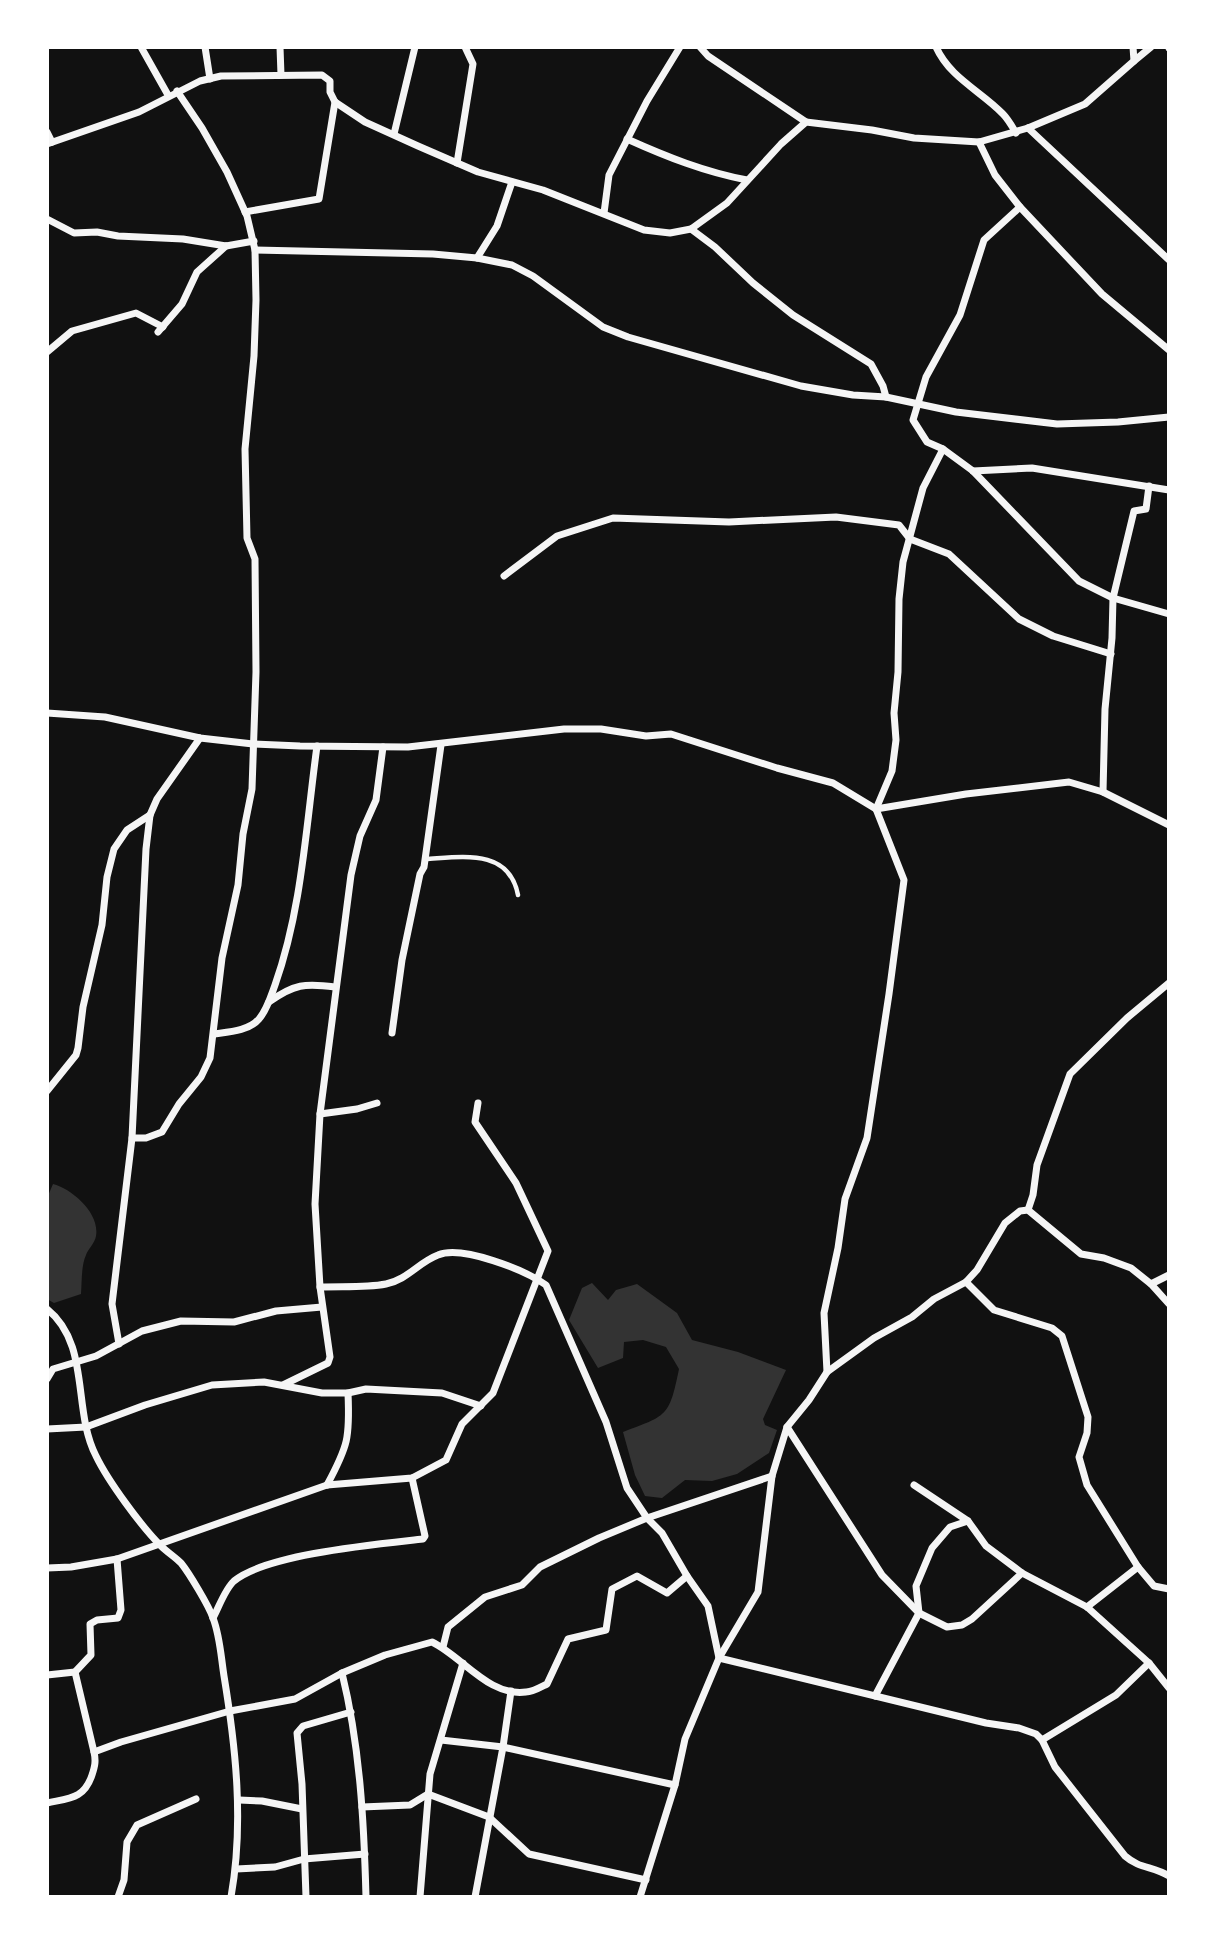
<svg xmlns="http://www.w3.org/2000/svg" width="1216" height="1944" font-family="Raleway,sans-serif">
<rect width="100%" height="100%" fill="#111"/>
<!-- water -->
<g fill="#333">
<path d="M53,1184c19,5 47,29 43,52 -1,7 -8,13 -10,19 -5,11 -4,27 -5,39l-27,9 -7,-4v-101z"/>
<path d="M592,1283l16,17 8,-10 21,-6 40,29 15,27 46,12 48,18 -23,49 2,6 12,5 -8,23 -32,21 -25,7 -27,-1 -23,18 -17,-2 -10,-21 -12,-43c44,-17 46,-14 56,-63l-13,-22 -23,-7 -19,2 -1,16 -25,10 -29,-48 13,-32z"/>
</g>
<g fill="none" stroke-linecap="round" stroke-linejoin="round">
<!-- service -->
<path stroke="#f5f5f5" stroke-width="4.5" d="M425,859c37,-2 84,-11 93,36"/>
<!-- minor -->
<g stroke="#f5f5f5" stroke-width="7">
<polyline points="141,47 168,95"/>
<polyline points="205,47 210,79"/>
<polyline points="280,47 281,75"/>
<polyline points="700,47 708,56 806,122"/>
<path d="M936,47c14,31 45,44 67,67 5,5 9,12 13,19"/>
<polyline points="1169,47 1169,48"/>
<polyline points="1134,61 1151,47"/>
<polyline points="1028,128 1169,260"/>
<polyline points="47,132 52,142"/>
<polyline points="394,134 415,47"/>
<path d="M627,139c40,18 78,33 120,41"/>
<polyline points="979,142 995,175 1020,207 984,240 960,315 926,377 913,420 927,442 943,449 973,471 1079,581 1113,598 1169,614"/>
<polyline points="47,144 139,112 200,81 221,76 322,75 330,81 330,92 335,102 365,122 418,146 478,172 543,190 644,230 670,233 691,229 727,203 781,144 806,122 872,130 914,138 979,142 1028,128 1085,104 1134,61 1133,47"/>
<polyline points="457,163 473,64 465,47"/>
<polyline points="1020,207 1102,294 1169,350"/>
<polyline points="245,212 319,199 335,102"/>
<polyline points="604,213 609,175 647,101 680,47"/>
<polyline points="47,219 74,233 97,232 118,236 183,239 226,246 254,241"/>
<polyline points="691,229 715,247 753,283 793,315 871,364 883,386 886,397"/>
<polyline points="255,250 433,254 477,258 512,265 533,276 603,327 628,337 801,386 853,395 886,397 956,412 1057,424 1118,422 1169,417"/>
<polyline points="477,258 497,226 512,182"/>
<polyline points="158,332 182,304 197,272 226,246"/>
<polyline points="47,352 72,331 136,313 163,327"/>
<polyline points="973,471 1032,468 1169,490"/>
<polyline points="504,576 557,536 613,518 729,522 836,517 899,525 910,539 949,554 1019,619 1053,636 1111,654"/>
<polyline points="47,713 105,717 200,738 253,744 300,746 408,747 564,729 601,729 646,736 671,734 777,768 833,783 876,809 966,794 1069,782 1103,792 1169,825"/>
<polyline points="1103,792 1105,709 1112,638 1113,598 1134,511 1146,509 1149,486"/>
<path d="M269,1002c25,-18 36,-19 66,-15"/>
<polyline points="392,1033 402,960 420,874 424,867 441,745"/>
<path d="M214,1034c14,-2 35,-3 45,-15 8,-9 12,-23 16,-34 27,-76 31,-159 42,-239"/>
<polyline points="47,1091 76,1055 78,1048 83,1007 102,925 107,877 114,849 127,830 150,815"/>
<polyline points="320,1114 357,1109 377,1103"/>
<polyline points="132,1138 146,1138 162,1132 179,1104 201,1077 210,1058 222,958 238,885 243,834 252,789 256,672 255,559 247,538 245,449 254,356 256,300 255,250 247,216 227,172 202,128 177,91"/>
<polyline points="1028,1210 1033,1195 1037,1165 1070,1074 1127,1018 1169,983"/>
<polyline points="966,1282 994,1310 1052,1328 1062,1336 1088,1417 1087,1433 1079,1457 1087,1485 1138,1567 1154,1586 1169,1589"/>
<polyline points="1151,1284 1169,1304"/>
<path d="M320,1287c22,-1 45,1 66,-3 21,-4 33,-22 52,-29 24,-10 87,15 108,30l60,137 21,66 20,30 15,15 25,43 21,30 11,52 267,65 33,5 17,6 6,6 13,27 70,89c15,13 27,10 44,20"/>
<path d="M47,1309c44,35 25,101 49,147 12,25 45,70 65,90 6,6 14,11 20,17 8,10 28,43 32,55 7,18 8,39 11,58 12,73 20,147 7,221"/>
<polyline points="119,1344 112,1304 132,1138 146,849 150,815 157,799 200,738"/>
<polyline points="827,1372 874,1338 912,1317 934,1299 966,1282 977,1270 1005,1223 1020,1211 1028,1210 1081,1254 1104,1258 1131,1268 1151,1284 1169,1275"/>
<polyline points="47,1379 53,1369 96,1356 142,1331 181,1321 234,1322 276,1311 322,1307"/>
<polyline points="283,1385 328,1363 330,1357 320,1287 315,1204 320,1114 351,875 360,836 376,800 383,747"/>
<polyline points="787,1427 882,1575 919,1613 947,1627 962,1625 972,1619 1022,1573"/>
<polyline points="47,1429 86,1427 145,1405 212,1385 264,1382 322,1393 348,1393 366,1389 442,1393 481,1406"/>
<path d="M327,1485c21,-39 23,-47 21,-92"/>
<polyline points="914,1485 968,1521 986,1546 1022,1573 1087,1607 1149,1663 1169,1688"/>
<polyline points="47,1568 71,1567 117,1559 327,1485 412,1478 446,1460 462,1424 493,1393 548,1251 516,1183 475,1122 478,1103"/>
<polyline points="1087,1607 1138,1567"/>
<path d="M213,1618c6,-11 12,-29 21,-37 32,-27 145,-37 189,-42l2,-3 -13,-58"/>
<polyline points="443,1647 448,1627 485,1597 522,1585 540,1567 599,1538 647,1518 772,1476"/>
<polyline points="75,1672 94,1752"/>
<path d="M342,1673c18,73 22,149 24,224"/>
<polyline points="47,1675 75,1672 91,1655 90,1624 97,1620 118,1618 121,1610 117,1559"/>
<polyline points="875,1696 919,1613 916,1586 932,1548 950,1527 968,1521"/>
<polyline points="441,1740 503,1747 675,1785"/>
<polyline points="1042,1740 1116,1695 1149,1663"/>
<polyline points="239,1800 262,1801 302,1809"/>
<path d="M47,1803c23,-5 37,-4 45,-28 3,-9 4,-14 2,-23l27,-10 109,-31 65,-12 47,-26 43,-18 47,-13c31,15 57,55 94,50 7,0 15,-5 21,-8l21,-45 38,-9 6,-41 25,-13 30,17 20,-17"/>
<polyline points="362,1807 410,1805 428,1794 489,1817 529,1854 646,1880"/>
<polyline points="236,1869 275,1867 304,1859 365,1854"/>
<polyline points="118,1897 124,1880 127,1842 137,1825 196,1799"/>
<polyline points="306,1897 302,1784 297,1733 303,1726 351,1712"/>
<polyline points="420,1897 430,1774 463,1663"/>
<polyline points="475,1897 503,1747 511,1691"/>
<polyline points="640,1897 675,1785 685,1739 719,1658 758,1592 772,1476 787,1427 809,1400 827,1372 824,1313 838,1248 845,1199 867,1138 889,994 904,880 876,809 892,771 896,740 894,713 898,672 899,599 903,562 923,488 943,449"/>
</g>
</g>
<!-- border -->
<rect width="1216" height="1944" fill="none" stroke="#ffffff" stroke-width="98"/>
</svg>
